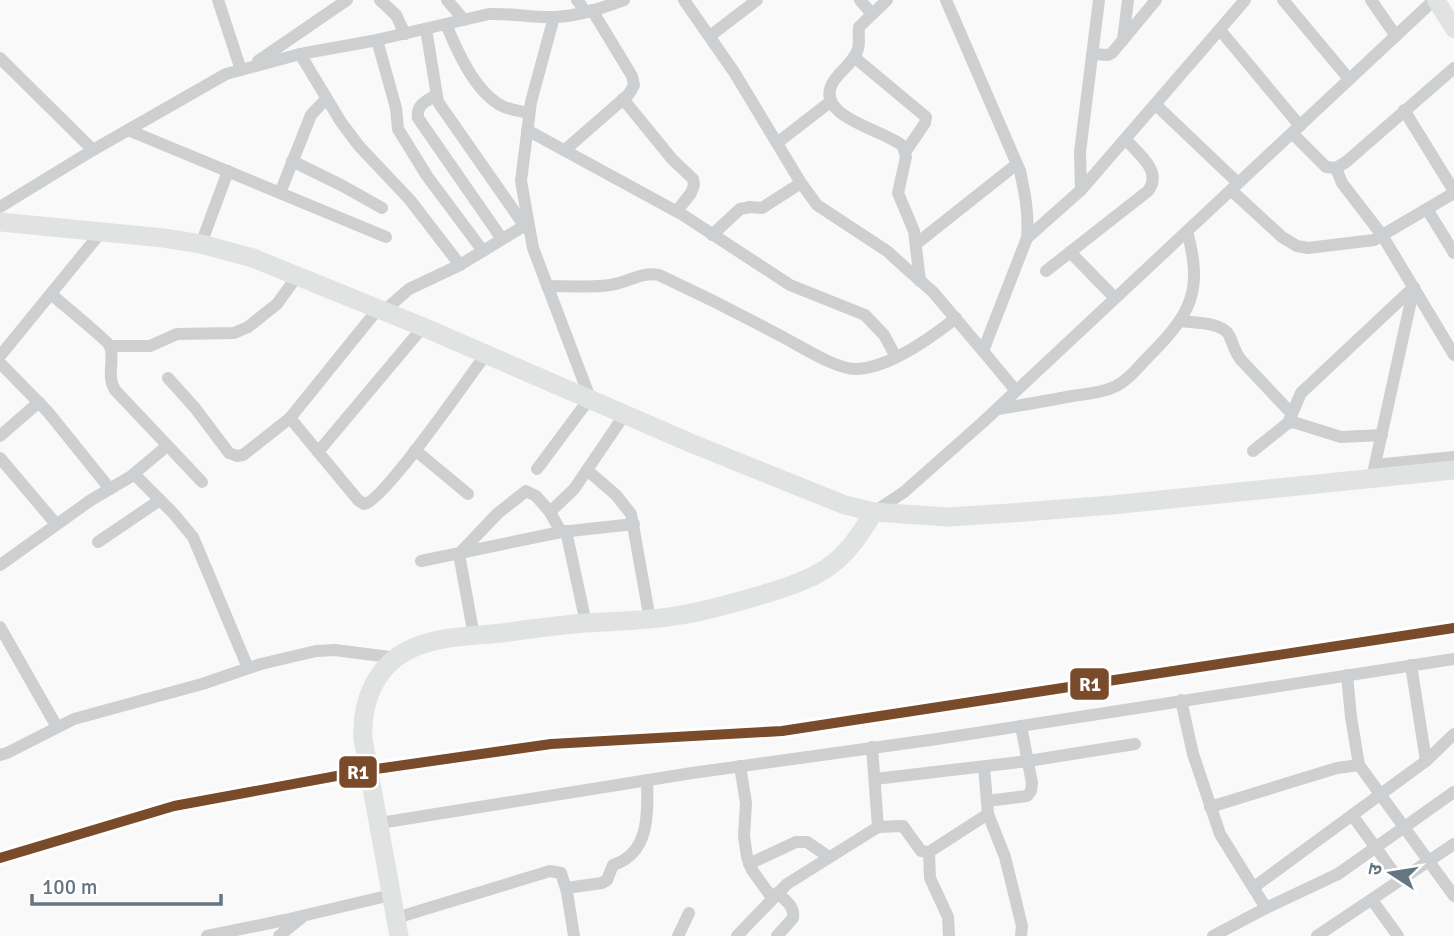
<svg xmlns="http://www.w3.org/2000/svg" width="1454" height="936" font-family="Signika,'Noto Sans Devanagari',sans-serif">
<rect width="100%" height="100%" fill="#f9f9f9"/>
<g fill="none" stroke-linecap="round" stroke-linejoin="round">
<!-- street -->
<g stroke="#cecfd0" stroke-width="12">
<polyline points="218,0 241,70"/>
<polyline points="380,0 396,15 405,34"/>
<polyline points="447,0 464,20"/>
<polyline points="577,0 586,12"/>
<polyline points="684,0 734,72 801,183 817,205 887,251 908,270 933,292 983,351"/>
<polyline points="860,0 872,14"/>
<path d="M887,0l-28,27c-1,7 1,15 -1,22 -4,14 -20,23 -26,35 -17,33 53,46 71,62l3,11 -8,36 16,38 6,50"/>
<path d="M946,0l74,171c5,23 9,43 7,67l-44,113 33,40"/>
<polyline points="1283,0 1349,79"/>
<polyline points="1371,0 1396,36"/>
<path d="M446,24c11,27 29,68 56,82 8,4 19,5 27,7"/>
<polyline points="426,29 438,102 526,228"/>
<polyline points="1220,30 1300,126"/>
<polyline points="710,36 757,0"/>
<polyline points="377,40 396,108 398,129 427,176 483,251"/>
<polyline points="1123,40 1128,0"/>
<polyline points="300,54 341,122 359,146 410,200 460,265"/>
<polyline points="1092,54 1108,55 1112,53 1156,0"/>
<polyline points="854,57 926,117 925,123 906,151"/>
<polyline points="0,58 93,150"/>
<polyline points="258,61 347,0"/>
<path d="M436,95c-10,6 -20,10 -18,23l84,121"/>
<polyline points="623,99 672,159 693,179 694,185 691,193 677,211"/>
<polyline points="1156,105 1238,183"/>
<polyline points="1404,110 1454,191"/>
<polyline points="128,130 386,237"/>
<polyline points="527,130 683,215 790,285 865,315 884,335 896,357"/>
<polyline points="1292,133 1326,167 1336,168 1346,162 1454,68"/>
<polyline points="777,143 830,102"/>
<polyline points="565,150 629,94 634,85 632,76 592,10"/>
<polyline points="292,161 341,185 382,208"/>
<polyline points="1336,168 1342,183 1382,235 1454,355"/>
<polyline points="1081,190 1080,152 1099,0"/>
<polyline points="1231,190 1282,237 1297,246 1308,248 1374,240 1454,193"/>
<polyline points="280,193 311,115 326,99"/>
<path d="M0,207l93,-57 133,-76 74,-20 72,-13 117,-27c23,-1 44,4 66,3 24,-1 47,-9 69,-17"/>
<polyline points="1427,209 1454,253"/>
<polyline points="712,235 740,209 750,207 762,208 801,183"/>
<polyline points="1027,238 1081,190 1245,0"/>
<polyline points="201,244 228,171"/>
<polyline points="916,244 1017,164"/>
<polyline points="1070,252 1115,298"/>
<path d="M1046,271l102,-80c15,-19 -9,-37 -22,-51"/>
<path d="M547,286c21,0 43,2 63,-1 18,-2 31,-14 49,-10 41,19 81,39 120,60 20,10 57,35 78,34 32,-1 75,-32 99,-51"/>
<path d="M51,294c10,9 56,46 59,52 5,15 -4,30 5,44l87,92"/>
<polyline points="384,311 409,289 460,265 524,226"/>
<path d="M1181,321c13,2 41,1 48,14 4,8 5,16 12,25l51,54"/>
<polyline points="110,346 150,346 177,334 234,333 248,327 277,304 298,275"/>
<polyline points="0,356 102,231"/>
<polyline points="0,363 48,412 110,489"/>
<polyline points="168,378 195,408 229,453 237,456 243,455 290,418 378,309"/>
<path d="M998,409c24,-4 49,-8 74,-13 14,-2 29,-3 42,-9 14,-6 25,-21 36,-32 42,-42 53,-65 37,-124"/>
<path d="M290,418l68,82 6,4c19,-2 105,-127 122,-150"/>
<polyline points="1288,423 1301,393 1413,288"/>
<polyline points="0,436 39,402"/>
<polyline points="415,450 468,494"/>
<polyline points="1253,451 1288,423 1293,422 1341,437 1382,435"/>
<polyline points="318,452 423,327"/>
<polyline points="0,458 56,524"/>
<polyline points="1375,465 1454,457"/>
<polyline points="537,469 590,398 533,248 521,181 531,102 554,17"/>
<polyline points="587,470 616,495 631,514 650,620"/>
<polyline points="134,474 173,513 193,537 248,668"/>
<polyline points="1372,478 1414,287"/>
<polyline points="874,512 904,492 983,422 1434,0"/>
<polyline points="566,531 586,623"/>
<polyline points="561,532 634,524"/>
<polyline points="98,542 160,500"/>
<polyline points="421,561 561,532 550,512 574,489 625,414"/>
<polyline points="0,565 91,500 130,477 167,446"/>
<polyline points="0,627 57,727"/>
<polyline points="474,636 459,554 497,514 526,491 536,496 550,512"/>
<polyline points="1411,665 1426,761"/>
<polyline points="1347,675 1351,717 1359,765"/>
<polyline points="1181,700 1193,754 1220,834 1266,908"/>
<polyline points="0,755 7,753 74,719 202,684 261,664 316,651 335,650 397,658"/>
<polyline points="740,766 746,803 744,836 747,857 752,870 772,898"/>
<polyline points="984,767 988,814 1005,857 1022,926 1021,936"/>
<polyline points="875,779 1028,761 1135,744"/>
<polyline points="987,801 1027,796 1031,791 1032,783 1021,726"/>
<polyline points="1210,807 1337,768 1359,765 1454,896"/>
<polyline points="1352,815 1400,881"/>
<polyline points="380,823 692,773 937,739 1454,659"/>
<polyline points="878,827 903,826 921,851 929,852 988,814"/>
<polyline points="929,852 930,878 948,917 949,936"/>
<polyline points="749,864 796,842 807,842 829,857"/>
<polyline points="1254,887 1426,761 1454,734"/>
<path d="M566,888l36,-5 5,-3 6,-15c37,-12 35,-52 34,-85"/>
<polyline points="1372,900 1398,936"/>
<polyline points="396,918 550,871 561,873 567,892 574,936"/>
<polyline points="207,936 285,920 391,895"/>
<polyline points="279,936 301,918"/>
<polyline points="678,936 689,913"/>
<polyline points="737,936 787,884 878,827 872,747"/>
<path d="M777,936l16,-18c2,-12 -8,-18 -16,-25"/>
<polyline points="1213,936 1266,908 1338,874 1454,792"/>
<polyline points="1317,936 1454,844"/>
</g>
<!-- secondary -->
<polyline stroke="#e1e2e2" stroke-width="18" points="1436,0 1454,29"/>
<!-- primary -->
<g stroke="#e1e2e2" stroke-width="19">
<polyline points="0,222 164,238 201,244 253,258 423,327 693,444 845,505 874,512 948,517 1011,513 1112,505 1454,470"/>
<path d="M399,936l-36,-197c-2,-38 13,-75 50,-91 27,-12 60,-12 89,-15 28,-4 56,-8 84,-10 32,-2 63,-2 95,-8 26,-4 52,-12 77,-19 23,-7 48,-14 69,-28 21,-14 34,-35 47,-56"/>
</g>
<defs>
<polyline id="rail-1" points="0,858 174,806 369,770 551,744 782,731 1454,628"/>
</defs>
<!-- rail-1 casing -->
<use href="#rail-1" stroke="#fff" stroke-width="16"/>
<!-- rail-1 -->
<use href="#rail-1" stroke="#7a4b2a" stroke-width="10"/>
</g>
<g stroke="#fff" stroke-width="2.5">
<rect x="1069" y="667" width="41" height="34" rx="7" fill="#7a4b2a"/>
<rect x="338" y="755" width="40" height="34" rx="7" fill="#7a4b2a"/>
</g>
<g font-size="19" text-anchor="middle" font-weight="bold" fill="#fff">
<text x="1090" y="691">R1</text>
<text x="358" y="779">R1</text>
</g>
<!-- north arrow -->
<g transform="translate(1391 873) rotate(282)" stroke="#ffffff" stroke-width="5" paint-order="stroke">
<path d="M0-5L12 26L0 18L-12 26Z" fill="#657683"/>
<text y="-10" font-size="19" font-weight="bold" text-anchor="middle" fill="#657683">उ</text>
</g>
<!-- scale -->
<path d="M32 894v10h189v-10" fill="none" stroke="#657683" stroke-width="3.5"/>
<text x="42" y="894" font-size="21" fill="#657683" stroke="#ffffff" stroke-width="5" paint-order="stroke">100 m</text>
</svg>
